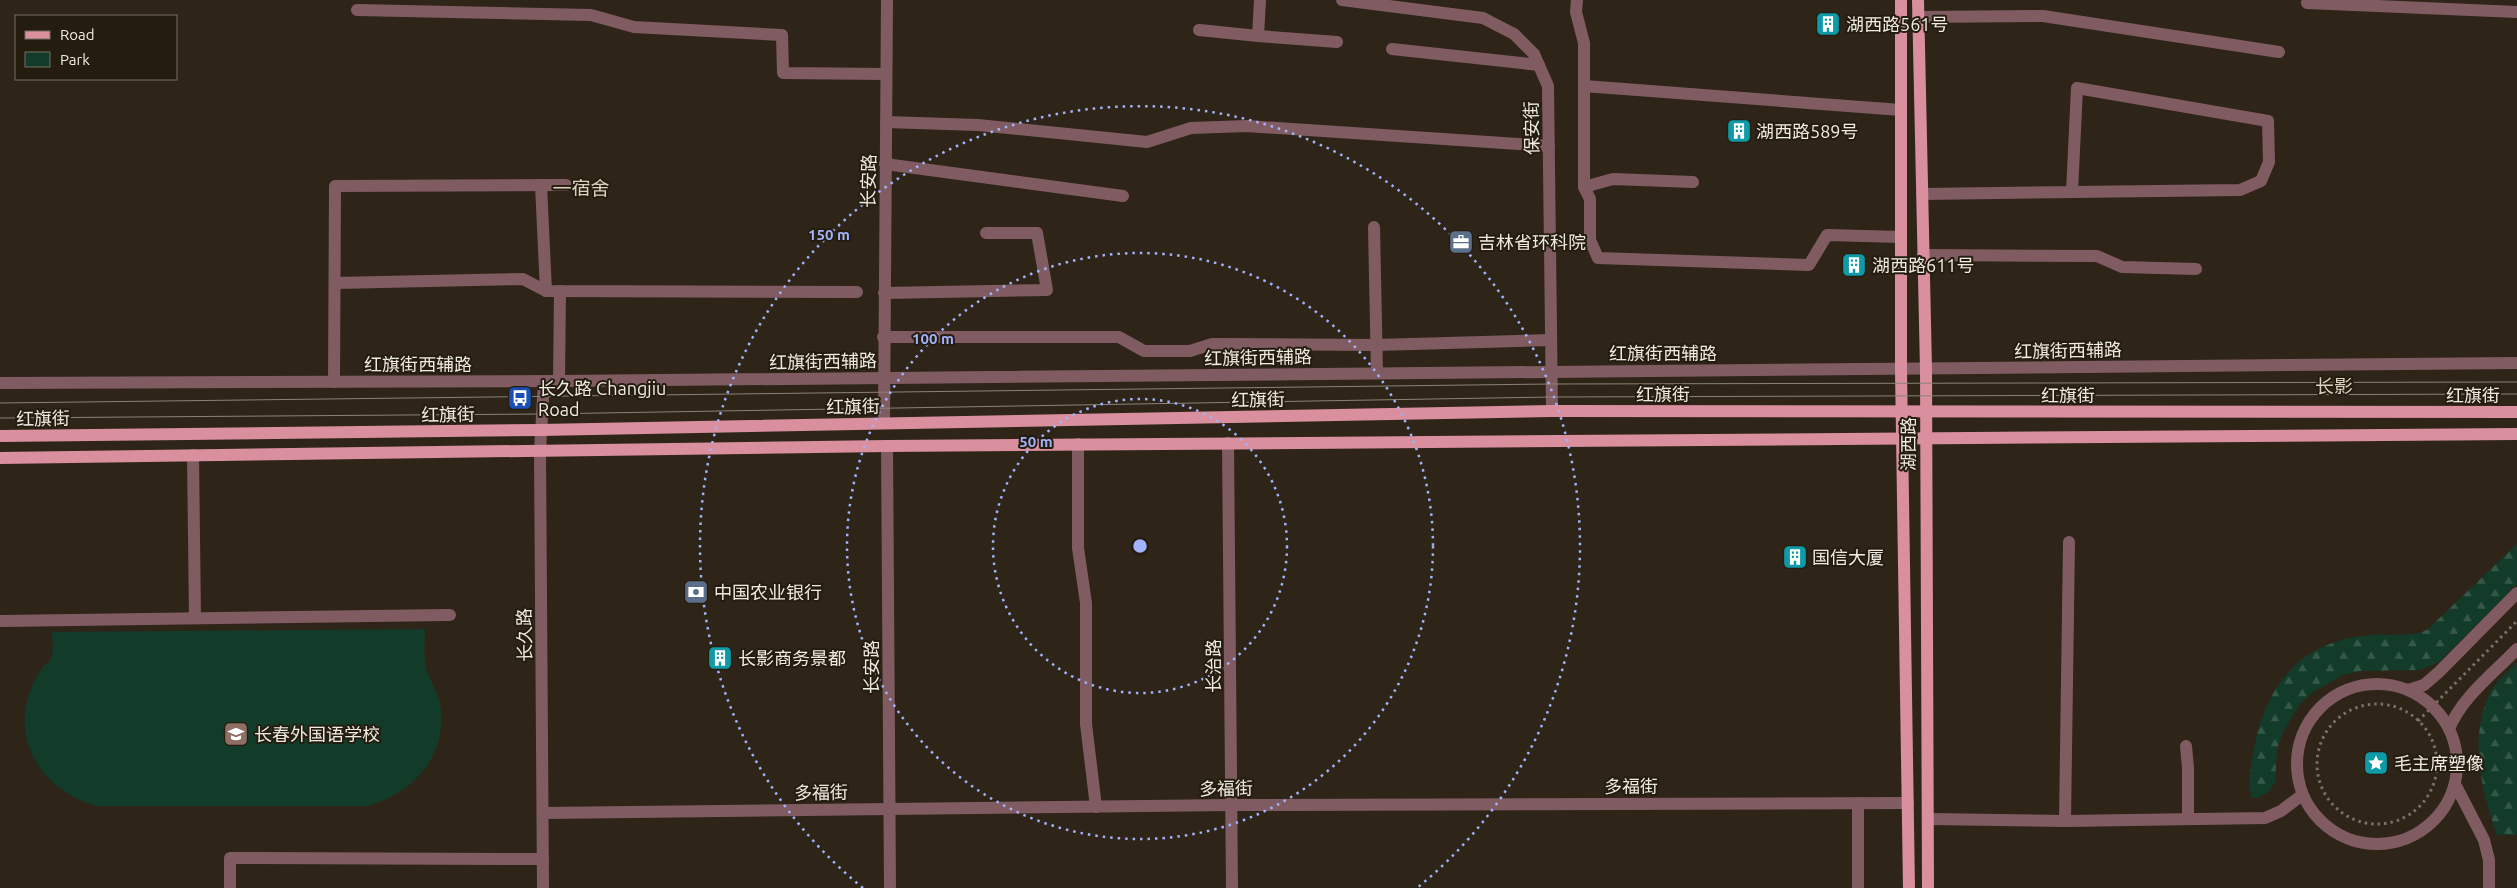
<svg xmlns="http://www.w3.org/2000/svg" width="2517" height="888" font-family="Ubuntu,'Noto Sans SC',sans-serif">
<defs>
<pattern id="forest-firs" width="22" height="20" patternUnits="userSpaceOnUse" patternTransform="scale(1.25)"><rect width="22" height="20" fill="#123b2a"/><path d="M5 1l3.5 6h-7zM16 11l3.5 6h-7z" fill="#355849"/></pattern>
</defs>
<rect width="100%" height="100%" fill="#2e2518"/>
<!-- green -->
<path fill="#123b2a" d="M425,629c0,13 -2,31 2,42 5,14 13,25 14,40 4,48 -29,82 -73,95h-272c-49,-14 -84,-59 -67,-112 3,-9 8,-19 14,-27 2,-3 7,-5 8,-9 3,-6 1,-19 1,-26z"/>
<!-- forest -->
<g fill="url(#forest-firs)">
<path d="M2517,544v40l-78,78 -19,8 -61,1 -16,4 -30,17 -13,12 -17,28 -6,17 -2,33 -7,10 -10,6h-6c-6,-16 2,-51 6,-67 16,-58 52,-91 113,-96 20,-2 38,3 56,-5z"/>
<path d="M2517,663v172h-20c-16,-46 -29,-98 -6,-144 5,-10 18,-20 26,-28z"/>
</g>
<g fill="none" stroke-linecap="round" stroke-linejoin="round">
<!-- path -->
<g stroke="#797266" stroke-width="3" stroke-dasharray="2.5 4" stroke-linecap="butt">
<circle cx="2377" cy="764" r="60"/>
<polyline points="2418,721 2517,621"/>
</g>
<!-- minor -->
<g stroke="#805c62" stroke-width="12">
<polyline points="1260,0 1258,36 1337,42"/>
<polyline points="1342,0 1483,18 1514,34 1534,54 1548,86 1552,411"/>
<polyline points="1577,0 1576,12 1584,43 1584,187 1590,199 1590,240 1598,258 1809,265 1827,235 1901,237"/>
<polyline points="2307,3 2517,12"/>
<polyline points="357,10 591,15 634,27 782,35 783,73 886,74"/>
<polyline points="1918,17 2043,16 2279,52"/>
<polyline points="1199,30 1258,36"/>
<polyline points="1392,49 1539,65"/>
<polyline points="1584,86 1901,110"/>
<polyline points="886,122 978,125 1147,142 1191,128 1247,126 1549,146"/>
<polyline points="885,164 1123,196"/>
<polyline points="541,185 546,291"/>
<polyline points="1584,187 1613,179 1693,182"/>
<polyline points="1922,194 2240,190 2261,181 2269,162 2268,121 2077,88 2072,192"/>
<polyline points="1374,227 1377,373"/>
<polyline points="1923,255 2097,256 2122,267 2196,269"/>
<polyline points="335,283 523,279 546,291 857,292"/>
<polyline points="884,293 1047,290 1037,233 986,233"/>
<polyline points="883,337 1119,337 1144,351 1190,351 1212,344 1377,345 1551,340"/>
<polyline points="559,381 560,291"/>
<polyline points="334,382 335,186 566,185"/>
<polyline points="0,383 559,381 2517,363"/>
<polyline points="884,423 887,0"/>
<polyline points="1228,443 1232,888"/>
<polyline points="1078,444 1078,548 1086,603 1086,724 1096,807"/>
<polyline points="887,446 890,888"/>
<polyline points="193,455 195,618"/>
<polyline points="0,621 450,615"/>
<circle cx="2377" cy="764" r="80"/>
<polyline points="2408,690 2424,685 2439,672 2517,593"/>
<path d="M2449,729c13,-32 44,-55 68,-80"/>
<polyline points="2186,746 2188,768 2188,819"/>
<polyline points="2455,784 2484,840 2489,860 2489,888"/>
<polyline points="1858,803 1858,888"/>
<polyline points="544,813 1231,805 1908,803"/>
<polyline points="1928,819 2065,821 2265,818 2281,811 2302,795"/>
<polyline points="2065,821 2069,542"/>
<polyline points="230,888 230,858 543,859"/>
<polyline points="543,888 540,451 544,381"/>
</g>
<!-- major -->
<g stroke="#d98f9e" stroke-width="12">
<polyline points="1901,0 1901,370 1909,888"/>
<polyline points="1918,0 1926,369 1928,888"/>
<polyline points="0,436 540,430 1552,411 2517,412"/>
<polyline points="0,458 887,446 2517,434"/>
</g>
<!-- tram -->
<g stroke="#8b8378" stroke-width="1">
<polyline points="0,403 1551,384 2517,382"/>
<polyline points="0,418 542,414 1551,397 2517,394"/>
</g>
</g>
<!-- distance rings -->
<g fill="none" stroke="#a2b2fd" stroke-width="2.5" stroke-dasharray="2.5 5">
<circle cx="1140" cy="546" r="147"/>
<circle cx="1140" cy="546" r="293"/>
<path d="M863 888A440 440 0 1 1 1417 888"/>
</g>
<!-- icons -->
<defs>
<symbol id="building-square" viewBox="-11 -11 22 22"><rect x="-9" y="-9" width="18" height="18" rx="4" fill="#0f9aa8" stroke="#241c0f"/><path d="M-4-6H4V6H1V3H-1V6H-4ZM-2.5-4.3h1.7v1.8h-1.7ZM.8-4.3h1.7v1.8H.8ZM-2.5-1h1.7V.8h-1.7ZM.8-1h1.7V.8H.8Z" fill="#fff"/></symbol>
<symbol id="office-square" viewBox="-11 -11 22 22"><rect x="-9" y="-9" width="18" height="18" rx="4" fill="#5c6f8a" stroke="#241c0f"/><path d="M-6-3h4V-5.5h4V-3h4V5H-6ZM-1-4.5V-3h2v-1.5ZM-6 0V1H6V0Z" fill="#fff"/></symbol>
<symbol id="bus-square" viewBox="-11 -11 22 22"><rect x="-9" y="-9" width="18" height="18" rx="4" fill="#1a4fb4" stroke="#241c0f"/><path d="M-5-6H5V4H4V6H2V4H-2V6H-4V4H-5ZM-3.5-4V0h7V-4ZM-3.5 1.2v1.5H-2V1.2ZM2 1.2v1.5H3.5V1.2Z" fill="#fff"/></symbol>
<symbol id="bank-square" viewBox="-11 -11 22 22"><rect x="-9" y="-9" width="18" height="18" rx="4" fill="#5c6f8a" stroke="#241c0f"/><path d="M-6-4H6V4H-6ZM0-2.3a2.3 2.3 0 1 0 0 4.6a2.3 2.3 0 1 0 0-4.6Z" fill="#fff"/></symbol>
<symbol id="school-square" viewBox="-11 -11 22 22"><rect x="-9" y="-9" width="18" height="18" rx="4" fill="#8d6e63" stroke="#241c0f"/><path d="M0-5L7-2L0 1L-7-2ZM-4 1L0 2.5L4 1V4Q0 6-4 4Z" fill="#fff"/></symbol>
<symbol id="sight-square" viewBox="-11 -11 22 22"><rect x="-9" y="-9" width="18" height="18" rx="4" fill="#0f9aa8" stroke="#241c0f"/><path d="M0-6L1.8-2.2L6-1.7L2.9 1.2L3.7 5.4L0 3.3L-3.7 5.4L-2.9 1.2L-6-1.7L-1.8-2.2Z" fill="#fff"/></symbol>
</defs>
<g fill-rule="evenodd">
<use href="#building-square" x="1814" y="10" width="28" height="28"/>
<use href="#building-square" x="1725" y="117" width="28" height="28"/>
<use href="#office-square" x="1447" y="228" width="28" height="28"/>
<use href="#building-square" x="1840" y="251" width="28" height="28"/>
<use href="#bus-square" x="506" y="384" width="28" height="28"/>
<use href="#building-square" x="1781" y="543" width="28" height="28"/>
<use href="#bank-square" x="682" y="578" width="28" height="28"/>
<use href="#building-square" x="706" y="644" width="28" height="28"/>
<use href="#school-square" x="222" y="720" width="28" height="28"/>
<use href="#sight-square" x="2362" y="749" width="28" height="28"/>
</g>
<g text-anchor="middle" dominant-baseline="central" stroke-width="4" stroke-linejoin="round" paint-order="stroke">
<!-- poi labels -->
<g font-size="18" fill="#f0ebe2" stroke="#241c0f" text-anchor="start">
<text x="1846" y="24">湖西路561号</text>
<text x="1756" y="131">湖西路589号</text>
<text x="1478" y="242">吉林省环科院</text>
<text x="1872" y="265">湖西路611号</text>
<text x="538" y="388">长久路 Changjiu<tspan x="538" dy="21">Road</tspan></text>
<text x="1812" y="557">国信大厦</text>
<text x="714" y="592">中国农业银行</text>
<text x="738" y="658">长影商务景都</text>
<text x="254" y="734">长春外国语学校</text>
<text x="2394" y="763">毛主席塑像</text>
</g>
<!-- street labels -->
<g font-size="18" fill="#f0ebe2" stroke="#241c0f">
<text transform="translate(1531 128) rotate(-91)">保安街</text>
<text transform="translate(868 181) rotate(-89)">长安路</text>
<text transform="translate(2068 350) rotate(-1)">红旗街西辅路</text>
<text x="1663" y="353">红旗街西辅路</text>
<text transform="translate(1258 357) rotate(-1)">红旗街西辅路</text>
<text transform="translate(823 361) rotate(-1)">红旗街西辅路</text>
<text x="418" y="364">红旗街西辅路</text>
<text x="1663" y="394">红旗街</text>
<text x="2068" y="395">红旗街</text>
<text x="2473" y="395">红旗街</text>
<text transform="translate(1258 399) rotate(-1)">红旗街</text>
<text transform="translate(853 406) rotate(-1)">红旗街</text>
<text transform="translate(448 414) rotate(-1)">红旗街</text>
<text transform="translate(43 418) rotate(-1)">红旗街</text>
<text transform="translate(1908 444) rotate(-90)">湖西路</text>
<text transform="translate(524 635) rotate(-91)">长久路</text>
<text transform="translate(1213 666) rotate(-90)">长治路</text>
<text transform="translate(871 667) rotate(-90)">长安路</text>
<text x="1631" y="786">多福街</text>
<text transform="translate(1226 788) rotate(-1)">多福街</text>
<text transform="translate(821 792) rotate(-1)">多福街</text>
</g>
<!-- neighbourhood labels -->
<g font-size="19" fill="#dcd0bf" stroke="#241c0f">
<text x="581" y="188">一宿舍</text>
<text x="2334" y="386">长影</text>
</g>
</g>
<circle cx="1140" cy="546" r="8" fill="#a2b2fd" stroke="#241c0f" stroke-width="2.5"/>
<g font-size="15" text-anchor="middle" font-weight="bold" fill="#a2b2fd" stroke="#241c0f" stroke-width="4" stroke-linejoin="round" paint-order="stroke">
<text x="829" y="240">150 m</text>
<text x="933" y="344">100 m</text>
<text x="1036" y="447">50 m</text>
</g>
<!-- legend -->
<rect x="15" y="15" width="162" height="65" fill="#241c0f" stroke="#766f63"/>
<rect x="25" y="31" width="25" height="8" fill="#d98f9e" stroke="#766f63"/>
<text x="60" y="40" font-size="15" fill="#f0ebe2">Road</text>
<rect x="25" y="52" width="25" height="15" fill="#123b2a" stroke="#766f63"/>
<text x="60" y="65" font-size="15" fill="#f0ebe2">Park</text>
</svg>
